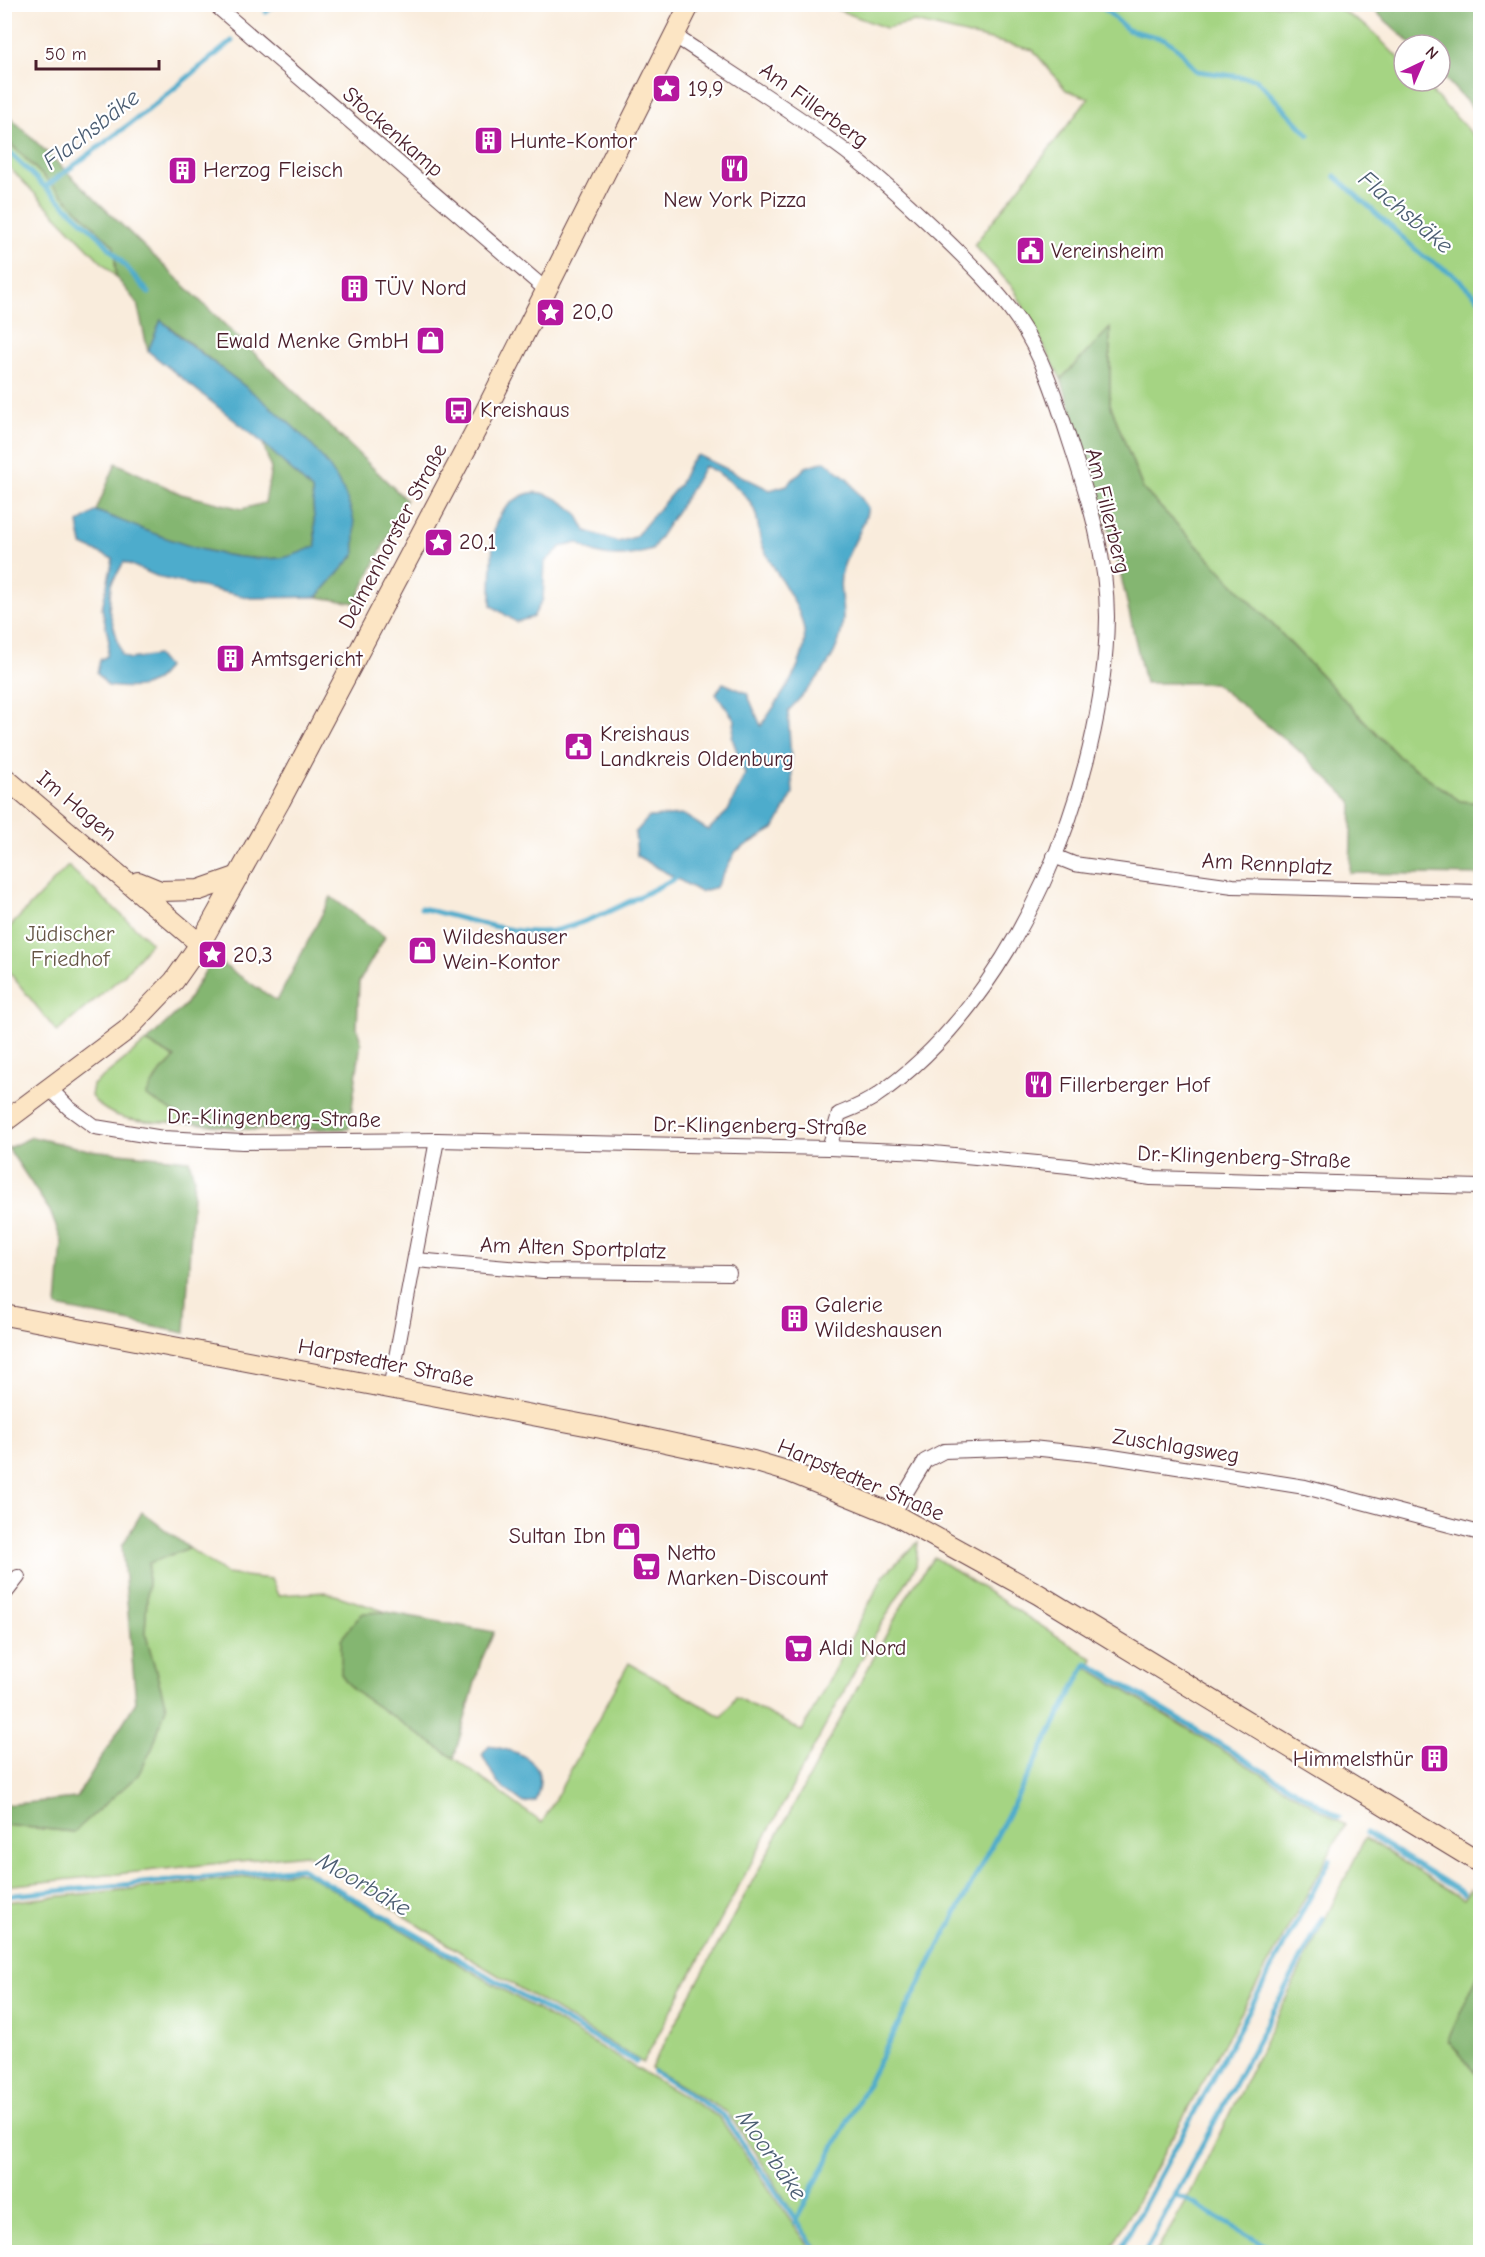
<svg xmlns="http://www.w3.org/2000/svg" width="1485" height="2257" font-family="'Comic Neue',sans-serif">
<rect width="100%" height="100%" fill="#fff"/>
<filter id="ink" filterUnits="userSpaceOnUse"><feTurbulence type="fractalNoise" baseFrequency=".0167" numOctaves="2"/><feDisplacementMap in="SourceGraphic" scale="12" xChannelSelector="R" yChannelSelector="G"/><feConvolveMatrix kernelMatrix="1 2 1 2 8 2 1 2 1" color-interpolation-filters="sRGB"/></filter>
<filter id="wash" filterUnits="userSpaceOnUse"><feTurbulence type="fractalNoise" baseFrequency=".008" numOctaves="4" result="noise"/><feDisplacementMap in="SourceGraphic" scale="24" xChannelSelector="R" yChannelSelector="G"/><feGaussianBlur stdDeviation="1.35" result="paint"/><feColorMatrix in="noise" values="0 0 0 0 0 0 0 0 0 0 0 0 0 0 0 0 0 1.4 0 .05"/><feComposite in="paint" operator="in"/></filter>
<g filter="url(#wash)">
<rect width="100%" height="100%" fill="#f9ecdc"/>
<!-- green -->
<g fill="#a5d483" stroke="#787a57" stroke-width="1.5">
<polygon points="825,5 1333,5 1369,28 1404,64 1404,81 1421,81 1480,142 1480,803 1460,801 1399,757 1143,489 1110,404 1110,329 1061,379 1014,289 974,245 1089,98 1066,90 1033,50 915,22 886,28"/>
<polygon points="4,138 114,246 116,277 5,163"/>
<polygon points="68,866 151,942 124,975 57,1032 5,967 5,932"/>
<path d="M146,1042l29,16 -17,17 -11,21 46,27c-34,-2 -80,4 -102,-27l2,-11z"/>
<polygon points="918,1542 916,1566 873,1638 643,2063 466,1956 319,1860 305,1854 5,1886 4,1825 74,1832 166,1707 145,1632 149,1563 189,1548 226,1574 271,1579 278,1595 326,1592 387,1612 362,1613 341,1674 353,1690 454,1758 542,1823 629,1663 722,1717 736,1697 802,1731 884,1575"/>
<polygon points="934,1557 1093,1659 1088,1668 1345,1825 1109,2252 821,2252 799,2223 755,2151 727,2112 651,2068 910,1591"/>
<polygon points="1365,1838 1463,1899 1470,1889 1480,1896 1480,1970 1448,2040 1480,2078 1480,2252 1156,2252 1185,2204"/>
<polygon points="296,1872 307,1874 719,2117 813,2252 5,2252 5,1902"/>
</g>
<!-- forest -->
<g fill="#84b671" stroke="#676a4e" stroke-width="1.5">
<polygon points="1368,5 1480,5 1480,116 1440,73 1440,45 1413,45"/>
<polygon points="4,111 406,500 355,603 317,597 355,554 267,405 161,320 148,351 137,303 116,277 114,246 5,138"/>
<polygon points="1110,328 1110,404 1143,489 1399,757 1460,801 1480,803 1480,875 1350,873 1352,802 1297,749 1214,683 1145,683 1115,549 1061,379"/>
<path d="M263,443l49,47 4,57c-11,3 -24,10 -35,11 -64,6 -127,-25 -185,-47l20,-48 65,31 61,15 23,-6 6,-34z"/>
<polygon points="331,897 385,937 359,982 357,1028 361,1042 349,1129 255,1130 193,1123 146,1096 158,1075 175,1058 146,1042 185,1005 213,958 277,1001"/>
<polygon points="32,1137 89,1150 189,1160 194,1177 185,1333 57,1307 62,1242 50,1211 8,1148"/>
<polygon points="142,1512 189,1548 149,1563 145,1632 166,1707 152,1749 138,1775 74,1832 5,1825 5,1805 76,1798 136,1702 122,1546"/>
<polygon points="387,1612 494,1632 481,1661 454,1758 353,1690 341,1674 341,1639 362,1613"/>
<polygon points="1480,1970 1480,2078 1448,2040"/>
</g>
<!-- water -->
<g fill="#4eaccc" stroke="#4c667c" stroke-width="1.5">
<path d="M161,320c61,57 176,115 193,202 2,10 0,22 1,32l-38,43 -66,1 -90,-20 -37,-16 -13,22 -2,26 13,45 8,4 27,-4 10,12c-14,24 -35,22 -59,19l-11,-13 3,-13 7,-4 2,-15 -7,-33 11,-49 -31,-14 -4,-22 18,-12c58,22 121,53 185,47 11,-1 25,-8 35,-12l-4,-56 -49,-47 -115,-92z"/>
<path d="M698,455l72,35 17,-5 19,-18 19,-6 23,18 20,29c-5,24 -18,38 -25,60 -6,17 0,32 0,50 -1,39 -30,66 -55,93l5,83 -19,35 -38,22 -20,36 -16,5 -63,-36 -2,-23 14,-16 35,-2 24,15 20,-19 17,-37 -13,-36 3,-18 -19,-26 7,-11 24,10 14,33c15,-23 35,-48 42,-75 10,-38 -30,-75 -42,-109 -4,-14 -2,-28 -11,-40 -11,-15 -29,-29 -46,-36 -15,30 -35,55 -52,84 -25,8 -53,10 -74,-7l-17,4 -16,15 -2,37 -10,18 -17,5 -25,-17c0,-15 1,-67 4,-79 5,-17 27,-37 46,-33 11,2 24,10 33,18 5,4 8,13 12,20l32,11 17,-5 44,-52 11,-23z"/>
<path d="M489,1746c32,5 63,16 46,55l-11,2 -26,-19 -16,-29z"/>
</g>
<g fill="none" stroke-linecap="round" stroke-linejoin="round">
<!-- stream -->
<g stroke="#4eaccc" stroke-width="5">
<polyline points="1099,4 1128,30 1165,39 1180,50 1196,71 1256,79 1309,135"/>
<polyline points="266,12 276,4"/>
<polyline points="4,147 45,187 143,114 232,41"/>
<polyline points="1335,176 1423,256 1454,275 1480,300"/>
<polyline points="45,187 100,237 149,293"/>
<path d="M421,908c34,8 103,31 136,22 41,-10 81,-33 119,-52"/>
<polyline points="1366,1833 1463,1893"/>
<polyline points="4,1896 301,1868 636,2062"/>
<polyline points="654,2072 723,2115 818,2252"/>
<polyline points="1175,2196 1184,2198 1276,2252"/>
<polyline points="795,2222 1087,1663 1339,1817"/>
<polyline points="1119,2252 1330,1860"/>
<polyline points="1145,2252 1323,1918"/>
</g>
</g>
</g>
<g filter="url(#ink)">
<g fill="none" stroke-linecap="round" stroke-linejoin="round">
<defs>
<g id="street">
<polyline points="214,4 545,289"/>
<path d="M675,36c53,35 107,69 158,106 38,27 74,61 108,93 28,27 55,53 77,85 26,38 39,82 53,125 18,55 36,113 36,172 -2,165 -91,384 -231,479 -11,8 -25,13 -37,18l-10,34"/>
<polyline points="1054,856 1074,864 1233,886 1480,892"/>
<polyline points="51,1090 69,1108 95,1127 163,1138 243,1142 437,1140 829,1148 923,1152 1069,1166 1151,1178 1480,1187"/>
<polyline points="416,1260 544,1271 729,1273"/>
<polyline points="390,1389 437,1140"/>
<polyline points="893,1514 925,1461 944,1451 1032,1448 1106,1456 1305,1487 1480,1533"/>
<polyline points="4,1595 18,1577"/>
</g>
<g id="secondary">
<polyline points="4,777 200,944"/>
<polyline points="138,882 160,891 199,890 239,876"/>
<polyline points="4,1122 127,1030 174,981 200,944 280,801 477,428 690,4"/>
<polyline points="4,1315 601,1428 753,1461 790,1472 893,1514 1038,1594 1480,1863"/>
</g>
</defs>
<!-- street casing -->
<use href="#street" stroke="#643e46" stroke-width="16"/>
<!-- secondary casing -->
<use href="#secondary" stroke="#643e46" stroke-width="22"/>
<!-- street -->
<use href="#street" stroke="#fff" stroke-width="14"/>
<!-- secondary -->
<use href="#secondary" stroke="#fce5c4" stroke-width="20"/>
</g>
</g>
<!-- icons -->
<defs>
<symbol id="sight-square" viewBox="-11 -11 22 22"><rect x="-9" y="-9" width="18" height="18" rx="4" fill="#b5179e" stroke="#fff"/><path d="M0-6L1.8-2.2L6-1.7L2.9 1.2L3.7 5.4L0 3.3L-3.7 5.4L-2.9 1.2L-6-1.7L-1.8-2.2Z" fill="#fff"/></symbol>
<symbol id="building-square" viewBox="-11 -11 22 22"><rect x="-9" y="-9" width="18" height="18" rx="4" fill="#b5179e" stroke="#fff"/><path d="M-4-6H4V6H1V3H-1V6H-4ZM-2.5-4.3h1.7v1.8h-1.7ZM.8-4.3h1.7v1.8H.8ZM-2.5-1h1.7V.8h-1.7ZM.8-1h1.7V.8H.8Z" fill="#fff"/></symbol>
<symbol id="restaurant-square" viewBox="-11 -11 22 22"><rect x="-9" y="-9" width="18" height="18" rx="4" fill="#b5179e" stroke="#fff"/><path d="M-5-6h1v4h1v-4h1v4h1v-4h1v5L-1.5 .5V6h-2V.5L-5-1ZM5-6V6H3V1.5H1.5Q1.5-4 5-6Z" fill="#fff"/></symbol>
<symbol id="civic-square" viewBox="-11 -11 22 22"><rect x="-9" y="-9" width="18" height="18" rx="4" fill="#b5179e" stroke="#fff"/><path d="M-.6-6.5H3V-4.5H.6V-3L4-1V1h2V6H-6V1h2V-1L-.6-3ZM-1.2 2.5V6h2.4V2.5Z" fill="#fff"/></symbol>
<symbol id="shop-square" viewBox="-11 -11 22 22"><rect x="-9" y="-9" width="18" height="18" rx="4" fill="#b5179e" stroke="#fff"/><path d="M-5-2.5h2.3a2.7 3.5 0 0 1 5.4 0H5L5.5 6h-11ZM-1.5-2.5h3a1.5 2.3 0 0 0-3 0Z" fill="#fff"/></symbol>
<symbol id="bus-square" viewBox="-11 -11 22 22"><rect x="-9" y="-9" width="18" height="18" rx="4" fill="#b5179e" stroke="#fff"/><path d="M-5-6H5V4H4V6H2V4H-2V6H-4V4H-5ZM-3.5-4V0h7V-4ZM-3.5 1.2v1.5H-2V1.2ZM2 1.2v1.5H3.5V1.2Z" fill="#fff"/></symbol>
<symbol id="supermarket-square" viewBox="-11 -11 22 22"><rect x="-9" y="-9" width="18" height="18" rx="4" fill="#b5179e" stroke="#fff"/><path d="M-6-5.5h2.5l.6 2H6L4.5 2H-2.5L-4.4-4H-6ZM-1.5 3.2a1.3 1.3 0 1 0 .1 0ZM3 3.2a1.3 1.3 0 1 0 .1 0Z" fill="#fff"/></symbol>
</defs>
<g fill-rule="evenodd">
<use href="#sight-square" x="650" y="72" width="33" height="33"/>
<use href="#building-square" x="472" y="124" width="33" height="33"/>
<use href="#restaurant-square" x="718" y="152" width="33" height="33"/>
<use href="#building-square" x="166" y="154" width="33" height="33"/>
<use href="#civic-square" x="1014" y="234" width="33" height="33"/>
<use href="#building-square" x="338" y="272" width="33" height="33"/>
<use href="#sight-square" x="534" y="296" width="33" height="33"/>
<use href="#shop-square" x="414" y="324" width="33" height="33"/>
<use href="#bus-square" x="442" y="394" width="33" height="33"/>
<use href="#sight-square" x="422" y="526" width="33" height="33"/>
<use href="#building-square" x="214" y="642" width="33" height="33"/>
<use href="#civic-square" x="562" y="730" width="33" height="33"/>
<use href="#shop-square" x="406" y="934" width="33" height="33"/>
<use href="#sight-square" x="196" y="938" width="33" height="33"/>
<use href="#restaurant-square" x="1022" y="1068" width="33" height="33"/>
<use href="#building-square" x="778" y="1302" width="33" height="33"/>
<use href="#shop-square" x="610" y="1520" width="33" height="33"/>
<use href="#supermarket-square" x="630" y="1550" width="33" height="33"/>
<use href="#supermarket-square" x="782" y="1632" width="33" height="33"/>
<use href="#building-square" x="1418" y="1742" width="33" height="33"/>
</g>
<g text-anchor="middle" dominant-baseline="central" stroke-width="4.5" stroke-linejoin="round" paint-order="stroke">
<!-- poi labels -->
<g font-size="22" fill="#4a1f2b" stroke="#fff" text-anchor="start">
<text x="688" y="89">19,9</text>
<text x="510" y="141">Hunte-Kontor</text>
<text x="203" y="170">Herzog Fleisch</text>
<text x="735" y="200" text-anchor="middle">New York Pizza</text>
<text x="1051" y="251">Vereinsheim</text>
<text x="375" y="288">TÜV Nord</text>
<text x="572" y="312">20,0</text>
<text x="409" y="341" text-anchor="end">Ewald Menke GmbH</text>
<text x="480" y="410">Kreishaus</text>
<text x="459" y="542">20,1</text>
<text x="251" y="659">Amtsgericht</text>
<text x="600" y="734">Kreishaus<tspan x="600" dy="25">Landkreis Oldenburg</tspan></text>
<text x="443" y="937">Wildeshauser<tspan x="443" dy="25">Wein-Kontor</tspan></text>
<text x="233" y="955">20,3</text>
<text x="1059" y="1085">Fillerberger Hof</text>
<text x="815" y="1305">Galerie<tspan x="815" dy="25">Wildeshausen</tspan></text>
<text x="606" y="1536" text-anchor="end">Sultan Ibn</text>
<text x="667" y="1553">Netto<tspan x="667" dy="25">Marken-Discount</tspan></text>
<text x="819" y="1648">Aldi Nord</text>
<text x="1413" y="1759" text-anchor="end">Himmelsthür</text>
</g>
<!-- street labels -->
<g font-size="22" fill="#4a1f2b" stroke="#fff">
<text transform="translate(814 105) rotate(36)">Am Fillerberg</text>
<text transform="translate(393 132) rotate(41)">Stockenkamp</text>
<text transform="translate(1108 511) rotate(76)">Am Fillerberg</text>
<text transform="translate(393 536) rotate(-62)">Delmenhorster Straße</text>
<text transform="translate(77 806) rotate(40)">Im Hagen</text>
<text transform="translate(1267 864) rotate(3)">Am Rennplatz</text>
<text transform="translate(274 1118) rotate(1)">Dr.-Klingenberg-Straße</text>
<text transform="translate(760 1126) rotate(1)">Dr.-Klingenberg-Straße</text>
<text transform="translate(1244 1157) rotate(2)">Dr.-Klingenberg-Straße</text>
<text transform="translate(573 1248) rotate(2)">Am Alten Sportplatz</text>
<text transform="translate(386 1363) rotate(11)">Harpstedter Straße</text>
<text transform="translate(1176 1446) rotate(9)">Zuschlagsweg</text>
<text transform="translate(861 1480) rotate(23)">Harpstedter Straße</text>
</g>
<!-- park labels -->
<g font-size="22" fill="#655545" stroke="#fff">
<text x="70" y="934">Jüdischer<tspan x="70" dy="25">Friedhof</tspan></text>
</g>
<!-- water labels -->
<g font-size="24" font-style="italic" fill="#4c5e73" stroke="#fff">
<text transform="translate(91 129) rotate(-38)">Flachsbäke</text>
<text transform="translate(1406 212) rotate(40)">Flachsbäke</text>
<text transform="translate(364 1884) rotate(30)">Moorbäke</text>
<text transform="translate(772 2155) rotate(55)">Moorbäke</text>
</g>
</g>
<!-- margin -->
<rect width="1485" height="2257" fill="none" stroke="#fff" stroke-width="24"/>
<!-- north arrow -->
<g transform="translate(1422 63) rotate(44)"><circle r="28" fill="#ffffff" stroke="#b7a5aa" stroke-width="1.5"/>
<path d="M0-4.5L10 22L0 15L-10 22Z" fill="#b5179e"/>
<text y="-9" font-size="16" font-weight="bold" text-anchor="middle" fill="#4a1f2b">N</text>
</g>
<!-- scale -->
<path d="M36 60v9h123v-9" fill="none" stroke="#4a1f2b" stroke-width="3"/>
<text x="45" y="60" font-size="18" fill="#4a1f2b" stroke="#ffffff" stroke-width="4.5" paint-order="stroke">50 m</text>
</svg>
